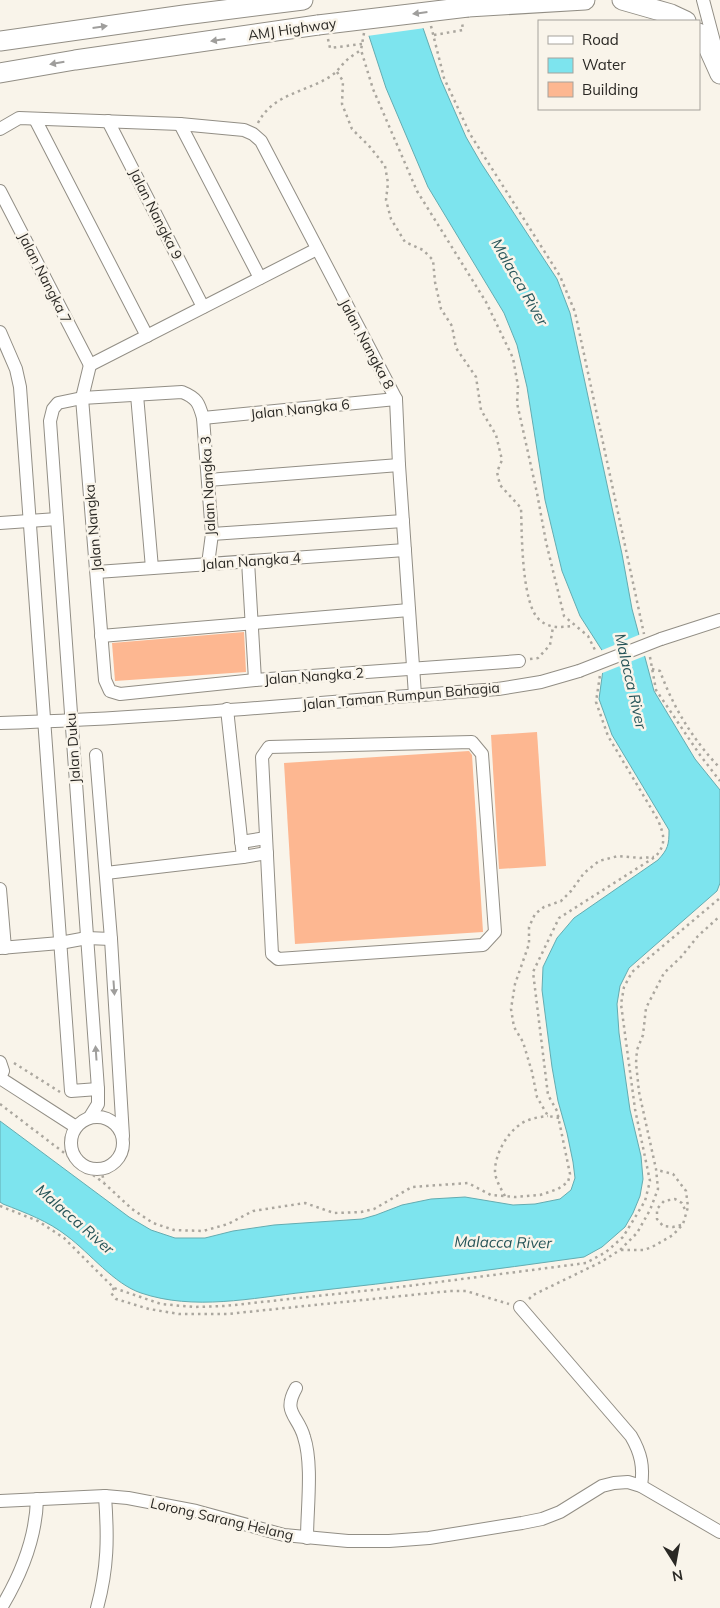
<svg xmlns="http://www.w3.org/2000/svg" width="720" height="1608" font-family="Mulish,sans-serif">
<rect width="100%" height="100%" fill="#f9f4ea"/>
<!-- water -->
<path fill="#7de4ee" stroke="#64acb1" d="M364,0l59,28 18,52 25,57 15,26 76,116 13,34 52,241 10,55 22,82 41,68 25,31v93l-3,8 -88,77 -9,18 -3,18 2,29 11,77 11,46 2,23 -3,17 -7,17 -8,14 -23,20 -18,10c-93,13 -185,25 -278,35 -54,6 -112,19 -165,1 -27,-9 -51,-40 -74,-57 -19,-15 -41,-23 -64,-32l-3,-2v-81l129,96 22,13 24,8h30l28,-7 41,-6 88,-6 14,-4 26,-10 29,-6 34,-2 48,8 22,-1 25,-5 11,-9 4,-12 -2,-16 -6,-29 -9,-32 -6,-34 -10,-77 1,-23 14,-29 17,-20 84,-58c10,-11 11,-15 11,-30l-57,-95 -13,-36 6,-44 -25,-39 -18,-45 -17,-71 -18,-113 -10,-42 -13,-32 -76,-126 -42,-99 -17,-52z"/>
<!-- pier -->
<g fill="#f9f4ea">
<polygon points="362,0 422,0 425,28 367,36"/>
<polygon points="641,634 647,655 600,674 603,656 600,651"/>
</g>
<!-- building -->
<g fill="#fdb791">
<polygon points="244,632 246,672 115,681 112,643"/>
<polygon points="537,732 546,866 499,869 491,735"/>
<polygon points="469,751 472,755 483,932 295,944 284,763"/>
</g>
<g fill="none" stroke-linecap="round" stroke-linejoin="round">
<defs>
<g id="minor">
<polyline points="703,0 717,53"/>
<polyline points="35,119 147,336"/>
<polyline points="108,121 203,307"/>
<polyline points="180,124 260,278"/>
<polyline points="0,129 19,118 180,124 244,130 253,134 261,141 396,399 399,465 415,695"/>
<polyline points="0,191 90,365"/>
<polyline points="0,332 16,369 20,387 71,1091 98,1089"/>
<polyline points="90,365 82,398 105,680 110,691 120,694 255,680 519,661"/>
<polyline points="90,365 317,249"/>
<polyline points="137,395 152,568"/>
<polyline points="203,418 396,399"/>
<polyline points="208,480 399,465"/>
<polyline points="0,523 57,519"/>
<polyline points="212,534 403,521"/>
<polyline points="248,561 255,680"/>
<polyline points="97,572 405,550"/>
<polyline points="101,636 409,610"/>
<polyline points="661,639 720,620"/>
<path d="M0,723c166,-5 332,-22 498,-34l43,-7 38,-11"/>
<polygon points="472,742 482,754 495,932 483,945 278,959 272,954 262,757 269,747"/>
<polyline points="96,755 111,939 123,1136"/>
<polyline points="241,842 266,838"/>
<polyline points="243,857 267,853"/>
<polyline points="106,873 243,857 227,709"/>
<polyline points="0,889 5,948"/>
<polyline points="0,948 60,943 87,938 111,939"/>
<polyline points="0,1062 3,1071 0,1078"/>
<polyline points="0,1078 76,1127"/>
<circle cx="97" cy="1143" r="26"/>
<path d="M90,1117l8,-13v-15l-48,-668 3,-12 5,-6 24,-5 100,-6c15,6 17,11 21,26l9,116 -4,30"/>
<path d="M520,1307l111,129c10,17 13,31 10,50"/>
<path d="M296,1388c-14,25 2,27 8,49 9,27 3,72 3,101"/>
<polyline points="0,1501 105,1496 128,1498 196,1511 284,1535 348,1541 389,1541 429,1538 522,1523 542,1519 560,1512 602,1486 614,1483 628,1482 641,1486 720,1532"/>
<path d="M1,1608c20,-33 35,-71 36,-109"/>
<path d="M97,1608c11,-40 11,-71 8,-112"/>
</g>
<g id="highway">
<polyline points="622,0 671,14 686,21"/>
<polyline points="468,7 585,0"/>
<polyline points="699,33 707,45 720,74"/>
<polyline points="0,41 184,15 303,0"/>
<polyline points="0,73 75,60 318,25"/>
</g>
</defs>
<!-- minor casing -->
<use href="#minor" stroke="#928e85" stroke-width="14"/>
<!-- highway casing -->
<use href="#highway" stroke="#928e85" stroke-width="21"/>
<!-- path -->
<g stroke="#aba79f" stroke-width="2.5" stroke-dasharray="2.5 4" stroke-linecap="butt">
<polyline points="431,26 444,78 470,134 560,276 575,312 644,634"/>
<polyline points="364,33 361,50 373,89 417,191 486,302 513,358 518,386 517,403 537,493 546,542 564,616 588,636 596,652"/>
<polyline points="434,35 463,30 462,22"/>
<polyline points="328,39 330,48 362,44"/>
<path d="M337,72l6,9 -1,23 10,25 18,18 15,19 3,17 -2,17 5,19 14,23 18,8 10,10 2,22 6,27 11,17 4,22 20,29 5,33 15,25 6,25 -5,12 3,13 21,23c1,24 0,100 20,113 10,8 21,6 33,5"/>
<path d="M258,123c15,-31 53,-31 77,-50 3,-3 5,-6 8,-9 5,-6 12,-10 18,-14"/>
<polyline points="650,657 656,690 700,755 720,781"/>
<polyline points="530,659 538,658 550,645 553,627"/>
<path d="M652,669l8,2c13,36 33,69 60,97"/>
<polyline points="14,1063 60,1092"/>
<path d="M0,1104l105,80 27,25 21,14 21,7 29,1 25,-7 25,-13 52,-8 29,10 27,-1 13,-3 38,-22 56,-4 23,12 24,2 25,-2 18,-6 10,-7 2,-8 -13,-63 -9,-16 -15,-123 26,-54 96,-61c12,-13 9,-22 3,-37l-50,-84 -12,-34 4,-27"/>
<polyline points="559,1118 548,1116 537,1097 532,1072 523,1042 514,1027 511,1009 515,984 529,944 529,927 535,914 544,907 561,901 571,891 584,873 599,861 618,856 640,858 654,857"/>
<polyline points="101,1169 104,1182"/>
<path d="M505,1196c-4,-7 -10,-17 -10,-25 0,-16 11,-36 23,-45 8,-7 20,-9 30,-10"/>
<polyline points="0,1206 38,1221 64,1238 114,1288 161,1304 194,1307 225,1306 400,1287 586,1263 606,1252 623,1237 645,1201 650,1181 635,1109 621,1004 624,987 632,972 720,898"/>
<polyline points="681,1225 673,1227 663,1226 657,1219 657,1209 664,1201 675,1199 682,1203 686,1212"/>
<polyline points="621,1250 644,1250 652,1247 673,1235 683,1224 688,1207 686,1191 673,1174 657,1170"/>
<polyline points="114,1288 111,1293 116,1299 149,1309 179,1314 227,1314 450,1291 466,1291 509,1304"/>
<polyline points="529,1299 533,1295 601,1262 620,1250 637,1233 650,1210 658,1189 656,1169 639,1092 636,1063 637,1050 643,1035 646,1008 664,973 681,957 698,936 720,916"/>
</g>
<!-- minor -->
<use href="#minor" stroke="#fff" stroke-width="12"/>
<!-- highway -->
<use href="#highway" stroke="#fff" stroke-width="19"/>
<defs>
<polyline id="minor-bridge" points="579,671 661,639"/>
<polyline id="highway-bridge" points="318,25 468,7"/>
</defs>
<!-- minor-bridge casing -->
<use href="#minor-bridge" stroke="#928e85" stroke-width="14" stroke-linecap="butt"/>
<!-- highway-bridge casing -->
<use href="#highway-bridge" stroke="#928e85" stroke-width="21" stroke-linecap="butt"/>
<!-- minor-bridge -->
<use href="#minor-bridge" stroke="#fff" stroke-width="12"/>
<!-- highway-bridge -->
<use href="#highway-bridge" stroke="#fff" stroke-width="19"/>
</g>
<!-- one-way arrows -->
<defs><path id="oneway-solid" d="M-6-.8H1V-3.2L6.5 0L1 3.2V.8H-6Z" transform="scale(1.25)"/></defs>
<g fill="#9f9e9c">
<use href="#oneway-solid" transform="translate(420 13) rotate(173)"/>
<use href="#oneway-solid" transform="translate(100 27) rotate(-8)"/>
<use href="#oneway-solid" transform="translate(218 40) rotate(172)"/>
<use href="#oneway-solid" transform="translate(57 63) rotate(170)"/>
<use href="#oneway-solid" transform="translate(114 988) rotate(86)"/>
<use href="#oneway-solid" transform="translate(96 1053) rotate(-94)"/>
</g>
<g text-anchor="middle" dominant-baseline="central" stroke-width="5" stroke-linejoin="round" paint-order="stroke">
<!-- street labels -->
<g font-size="14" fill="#2a2824" stroke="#f9f4ea">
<text transform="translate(292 29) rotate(-8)">AMJ Highway</text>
<text transform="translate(156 214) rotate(63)">Jalan Nangka 9</text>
<text transform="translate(45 278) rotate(63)">Jalan Nangka 7</text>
<text transform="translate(367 344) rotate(62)">Jalan Nangka 8</text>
<text transform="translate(300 409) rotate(-6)">Jalan Nangka 6</text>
<text transform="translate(208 486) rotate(-93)">Jalan Nangka 3</text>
<text transform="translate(93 528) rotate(-95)">Jalan Nangka</text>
<text transform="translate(251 561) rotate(-4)">Jalan Nangka 4</text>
<text transform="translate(314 676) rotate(-4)">Jalan Nangka 2</text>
<text transform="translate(401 696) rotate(-5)">Jalan Taman Rumpun Bahagia</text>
<text transform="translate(73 748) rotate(-94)">Jalan Duku</text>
<text transform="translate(222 1519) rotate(13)">Lorong Sarang Helang</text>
</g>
<!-- water labels -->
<g font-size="15" font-style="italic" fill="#265458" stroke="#f9f4ea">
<text transform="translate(520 282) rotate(60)">Malacca River</text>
<text transform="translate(631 681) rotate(77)">Malacca River</text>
<text transform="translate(75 1219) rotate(41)">Malacca River</text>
<text transform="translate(503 1242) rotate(1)">Malacca River</text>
</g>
</g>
<!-- legend -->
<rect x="538" y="20" width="162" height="90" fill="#f9f4ea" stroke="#a6a29b"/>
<rect x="548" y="36" width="25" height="8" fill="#ffffff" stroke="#a6a29b"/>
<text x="582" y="45" font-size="15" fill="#2a2824">Road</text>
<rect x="548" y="58" width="25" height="15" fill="#7de4ee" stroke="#a6a29b"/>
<text x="582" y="70" font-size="15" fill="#2a2824">Water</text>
<rect x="548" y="82" width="25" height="15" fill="#fdb791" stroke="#a6a29b"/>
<text x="582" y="95" font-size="15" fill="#2a2824">Building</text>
<!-- north arrow -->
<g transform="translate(675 1563) rotate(169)" stroke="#f9f4ea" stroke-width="4" paint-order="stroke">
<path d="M0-4L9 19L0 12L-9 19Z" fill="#2a2824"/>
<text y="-8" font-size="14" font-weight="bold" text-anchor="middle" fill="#2a2824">N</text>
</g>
</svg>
